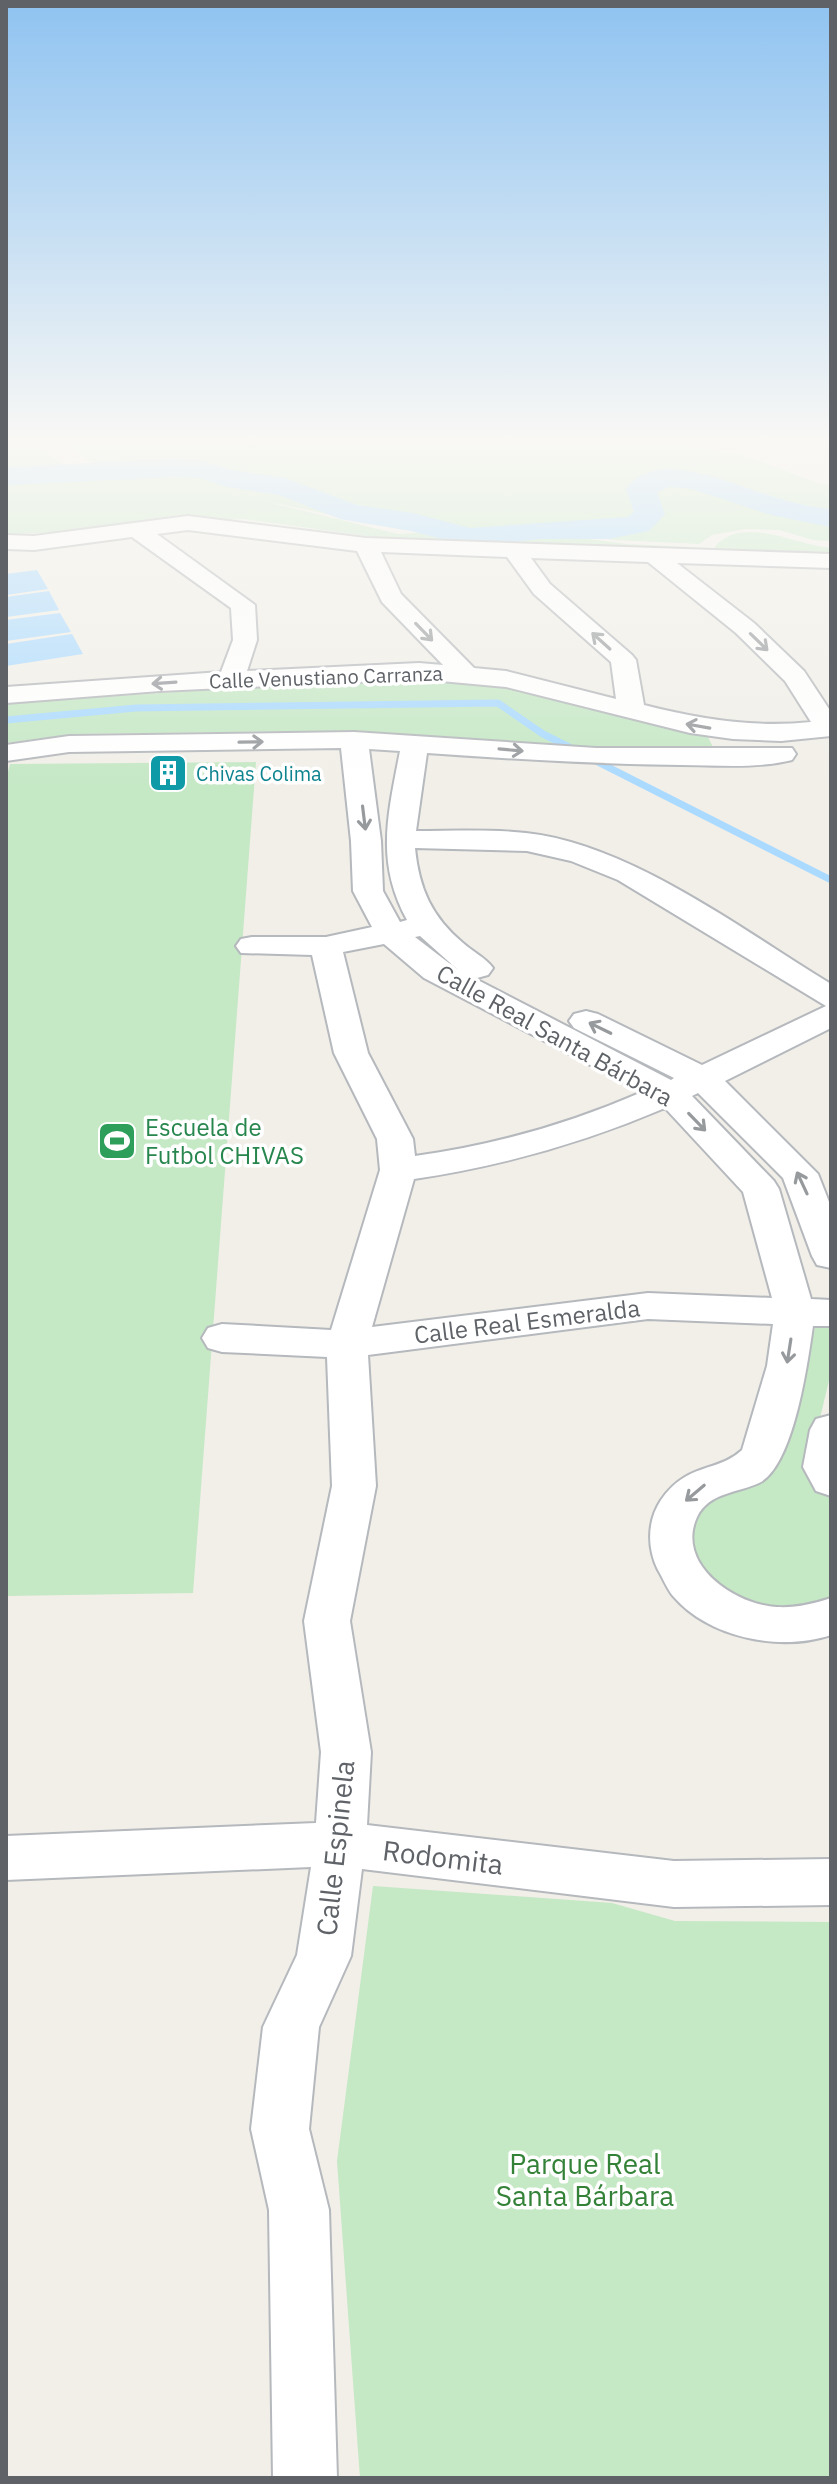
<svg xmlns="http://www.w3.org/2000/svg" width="837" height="2484" font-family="'IBM Plex Sans',sans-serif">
<rect width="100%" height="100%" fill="#f1efe8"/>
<!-- green -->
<g fill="#c5e8c5">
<path d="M65,440l597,1 80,14 79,29 10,1v56l-18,-1 -34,-10 -33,-1 -34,6 -13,9 -84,-4 -89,-12 -56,4 -71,-3 -135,-28 134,33 34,-2 34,7 78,-6 82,11 88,4c26,-35 84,-2 117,0v6l-449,-16 -139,-19 -65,3 -74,9 -98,3v-85l29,-4 29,19 31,3z"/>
<polygon points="374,678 446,680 511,687 708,737 713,747 617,751 434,736 321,731 74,734 6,743 6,704"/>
<polygon points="256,762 193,1593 6,1596 6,780 10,764"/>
<path d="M816,1325l15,2v45l-22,92 22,37v98c-18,5 -35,10 -54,9 -42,-4 -103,-46 -77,-94 14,-26 55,-42 79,-58z"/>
<polygon points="373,1886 612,1903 675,1921 831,1922 831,2478 360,2478 337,2161"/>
</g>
<!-- water -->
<g fill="#aadaff">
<polygon points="37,570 48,589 6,595 6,574"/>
<polygon points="49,591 59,610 6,617 6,597"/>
<polygon points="60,613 71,632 6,641 6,620"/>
<polygon points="72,634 83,654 6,666 6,644"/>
</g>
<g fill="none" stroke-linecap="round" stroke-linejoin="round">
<!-- stream -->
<g stroke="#aadaff" stroke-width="7">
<polyline points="6,720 136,708 498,703 543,734 577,751"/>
<polyline points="590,758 831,880"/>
</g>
<!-- river -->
<path fill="#aadaff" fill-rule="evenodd" d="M173,459l30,2 29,9 53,8 72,27 56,8 57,15 158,-11 6,-5 -8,-23c29,-42 103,-6 139,5 22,7 43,13 66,15v18l-60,-12 -79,-26 -23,-2 -12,5 8,22 -16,17 -40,8h-68l-72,7 -58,-15 -71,-12 -61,-24 -52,-8 -27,-9 -27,-1 -167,8v-18z"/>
<defs>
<g id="minor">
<path d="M188,516l178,22 465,16v14l-154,-5 77,60 50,48 27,41v24l-50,5 -48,-2 -43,-6 -184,-46 -87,-8 -259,12 -154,12v-16l215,-15 12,-32 -2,-32 -99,-71 -98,13 -28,-1v-14l28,1zM188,530l169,21 25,51 61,63 -24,-2 -172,8 10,-31 -2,-35 -98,-71zM381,552l126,5 27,37 77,68 5,37 -110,-28 -32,-3 -73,-74zM531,558l117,4 88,71 49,48 26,41c-58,6 -112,-3 -167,-17l-8,-45 -4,-5 -82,-71z"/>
<path d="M354,732l242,16h196l4,6 -4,6c-36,9 -75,5 -112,5 -84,-1 -169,-6 -253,-12l-11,78c36,0 74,-2 110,2 104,11 216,97 305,151v44l-106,53 93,93 13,33v61l-14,-3 -5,-9 -29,-78 -85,-85 -6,3 82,85 5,8 32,110 20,1v26h-18c-5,35 -19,140 -54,157 -21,10 -50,9 -62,34 -22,48 39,88 80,90 19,1 36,-3 54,-9v37c-51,17 -122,3 -158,-39 -6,-7 -10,-18 -15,-26 -11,-22 -11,-49 3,-70 26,-38 56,-27 81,-50l25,-84 6,-42 -125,-5 -280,36 8,131 -26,135 21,131 -4,73 307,36 157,-2v46l-157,2 -312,-38 -11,87 -32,71 -10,102 20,81 8,268h-64l-4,-268 -18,-81 12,-102 34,-72 14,-88 -305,13v-44l310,-13 5,-71 -17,-131 28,-135 -5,-129 -105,-5 -14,-4 -6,-10 6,-10 14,-4 109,6 49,-160 -3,-31 -43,-86 -22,-98 -71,-2 -5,-7 5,-7 11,-2h74l46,-10 -19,-36 -2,-50 -10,-93 -272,4 -63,9v-16l63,-9zM369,749l31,2c-12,63 -25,111 7,169l-7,2 -17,-31 -2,-50zM415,848l112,3 44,10 47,19 208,126 -124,59 -104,-51 -12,-3 -12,3 -5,7 5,7 100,50 -3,2 -203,-105 9,3 11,-3 5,-7c-7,-10 -20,-16 -30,-25 -31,-26 -44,-54 -48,-95zM420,936l38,34 -43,-33zM384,944l40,34 218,114c-74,32 -147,53 -227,64l-2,-17 -45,-86 -25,-101zM665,1108l78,84 29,106 -124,-5 -276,34 42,-148c88,-13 169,-36 251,-71z"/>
<polygon points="831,1415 831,1496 816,1491 803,1467 810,1430 816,1419"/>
</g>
</defs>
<!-- minor casing -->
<use href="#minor" stroke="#b5b8bc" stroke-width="4"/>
<!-- minor -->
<use href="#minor" fill="#fff" fill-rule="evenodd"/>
</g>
<!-- one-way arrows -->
<defs><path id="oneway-shaft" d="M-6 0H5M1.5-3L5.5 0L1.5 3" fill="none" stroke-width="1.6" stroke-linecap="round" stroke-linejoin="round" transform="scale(2)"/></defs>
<g stroke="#979a9d">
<use href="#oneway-shaft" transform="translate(424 632) rotate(46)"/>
<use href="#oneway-shaft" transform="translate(601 641) rotate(-138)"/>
<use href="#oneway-shaft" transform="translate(759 642) rotate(44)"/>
<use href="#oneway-shaft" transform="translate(164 683) rotate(176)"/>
<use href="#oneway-shaft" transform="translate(698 726) rotate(-170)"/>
<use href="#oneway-shaft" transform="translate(251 742) rotate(-1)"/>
<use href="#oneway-shaft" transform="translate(511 750) rotate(5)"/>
<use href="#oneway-shaft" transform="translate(364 818) rotate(83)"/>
<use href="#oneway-shaft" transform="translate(600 1028) rotate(-154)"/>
<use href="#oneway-shaft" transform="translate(697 1122) rotate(46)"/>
<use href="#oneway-shaft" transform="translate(802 1183) rotate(-115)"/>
<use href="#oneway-shaft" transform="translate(789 1351) rotate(99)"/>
<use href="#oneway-shaft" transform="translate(695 1493) rotate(140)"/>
</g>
<!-- sky -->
<linearGradient id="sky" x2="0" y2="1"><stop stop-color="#8fc3f1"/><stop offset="0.56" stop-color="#f9f8f5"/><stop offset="1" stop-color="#f9f8f5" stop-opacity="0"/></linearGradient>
<rect width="837" height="787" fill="url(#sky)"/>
<!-- icons -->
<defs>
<symbol id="building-square" viewBox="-11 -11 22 22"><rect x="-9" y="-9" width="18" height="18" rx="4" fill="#0f9aa8" stroke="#fff"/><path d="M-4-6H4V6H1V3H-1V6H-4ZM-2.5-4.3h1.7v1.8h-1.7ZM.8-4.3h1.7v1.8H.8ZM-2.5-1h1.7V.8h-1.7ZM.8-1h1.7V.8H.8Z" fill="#fff"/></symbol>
<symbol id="stadium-square" viewBox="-11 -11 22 22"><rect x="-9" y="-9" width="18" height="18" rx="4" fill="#2e9e5b" stroke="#fff"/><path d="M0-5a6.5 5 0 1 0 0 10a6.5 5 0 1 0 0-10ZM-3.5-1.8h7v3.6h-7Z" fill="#fff"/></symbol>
</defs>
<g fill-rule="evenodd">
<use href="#building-square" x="146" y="751" width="44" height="44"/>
<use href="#stadium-square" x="95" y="1119" width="44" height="44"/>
</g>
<g text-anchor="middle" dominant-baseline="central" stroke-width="7" stroke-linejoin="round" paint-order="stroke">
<!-- far-street labels -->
<g font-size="20" fill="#5f6368" stroke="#fff">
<text transform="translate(326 677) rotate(-2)">Calle Venustiano Carranza</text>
</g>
<!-- far-culture labels -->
<g font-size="20" fill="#0d838f" stroke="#fff" text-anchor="start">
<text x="196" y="773">Chivas Colima</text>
</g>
<!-- street labels -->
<g font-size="24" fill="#5f6368" stroke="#fff">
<text transform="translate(555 1035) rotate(29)">Calle Real Santa Bárbara</text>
<text transform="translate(527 1321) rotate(-7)">Calle Real Esmeralda</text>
</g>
<!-- leisure labels -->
<g font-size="24" fill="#27864d" stroke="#fff" text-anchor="start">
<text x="145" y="1127">Escuela de<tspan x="145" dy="28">Futbol CHIVAS</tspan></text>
</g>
<!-- near-street labels -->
<g font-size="28" fill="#5f6368" stroke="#fff">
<text transform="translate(335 1848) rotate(-84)">Calle Espinela</text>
<text transform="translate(443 1857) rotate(7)">Rodomita</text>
</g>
<!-- near-park labels -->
<g font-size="28" fill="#348238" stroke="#fff">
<text x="585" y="2163">Parque Real<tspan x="585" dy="32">Santa Bárbara</tspan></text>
</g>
</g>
<!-- border -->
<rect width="837" height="2484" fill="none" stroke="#5f6368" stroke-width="16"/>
</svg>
